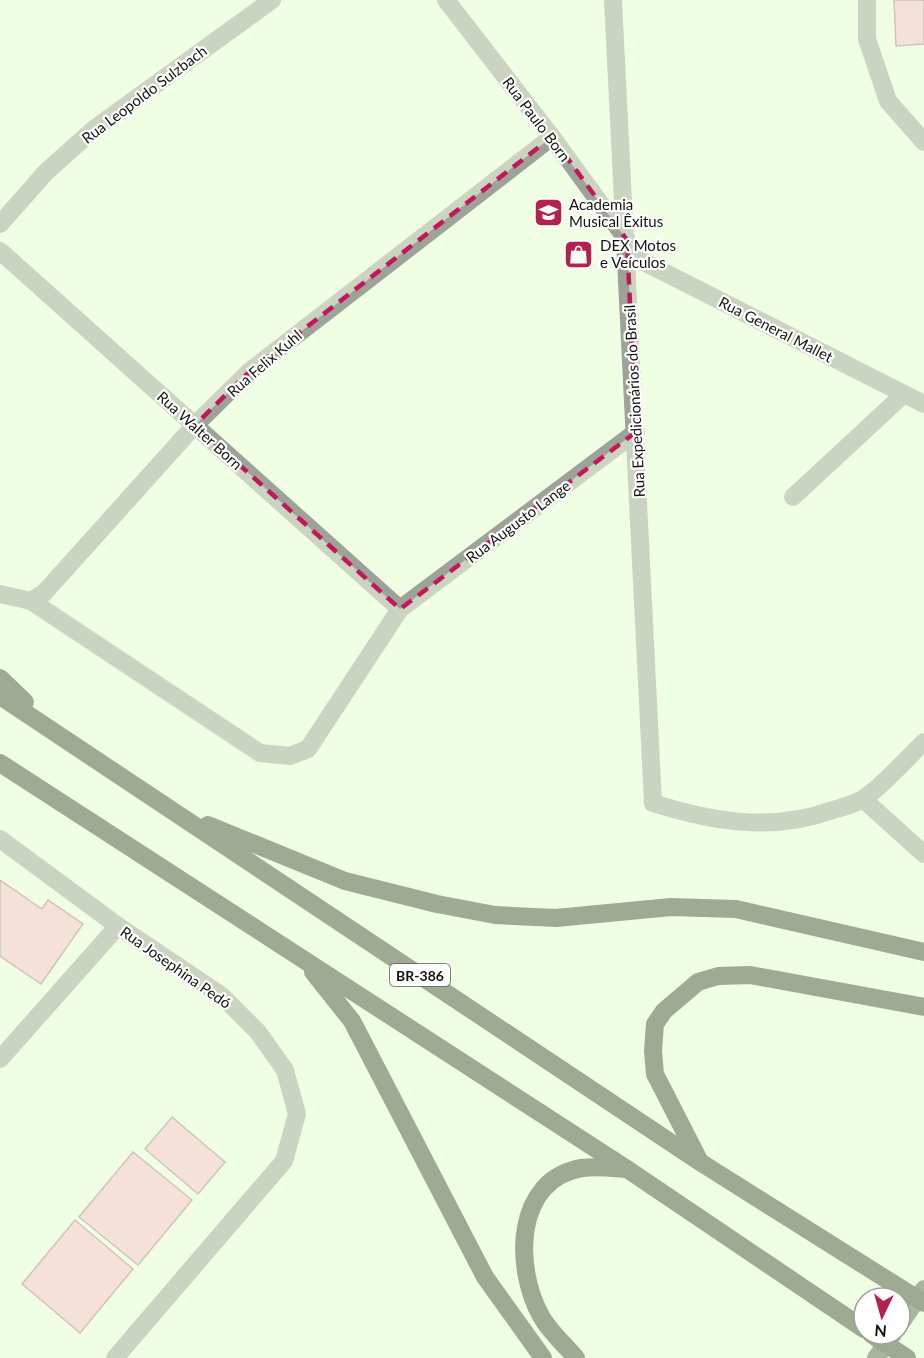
<svg xmlns="http://www.w3.org/2000/svg" width="924" height="1358" font-family="Lato,sans-serif">
<rect width="100%" height="100%" fill="#f0fee4"/>
<!-- building -->
<g fill="#fabfc7" stroke="#a18488" stroke-width="1.5">
<polygon points="894,0 924,0 924,44 896,46"/>
<polygon points="0,880 42,909 48,900 83,924 41,984 0,956"/>
<polygon points="172,1117 225,1162 198,1194 145,1149"/>
<polygon points="133,1152 192,1200 138,1265 79,1217"/>
<polygon points="75,1220 133,1269 80,1333 22,1284"/>
</g>
<g fill="none" stroke-linecap="round" stroke-linejoin="round">
<!-- minor -->
<g stroke="#9da398" stroke-width="18">
<polyline points="446,0 552,137 627,240"/>
<path d="M613,0l40,803c60,19 119,29 180,7 10,-3 22,-6 30,-11 22,-15 42,-39 61,-57"/>
<polyline points="867,0 867,39 888,101 924,142"/>
<polyline points="0,224 46,172 94,129 272,0"/>
<polyline points="0,251 400,609"/>
<polyline points="628,254 924,404"/>
<polyline points="793,497 904,394"/>
<polyline points="0,594 31,601 44,593 195,425 250,371 552,137"/>
<polyline points="31,601 260,753 290,756 308,749 400,609 636,432"/>
<polyline points="863,799 924,854"/>
<polyline points="0,839 118,926 222,996 258,1032 285,1070 297,1114 284,1161 115,1358"/>
<polyline points="0,1059 118,926"/>
</g>
<!-- major -->
<g stroke="#535d4b" stroke-width="18">
<polyline points="900,1324 924,1289"/>
<polyline points="876,1358 893,1334"/>
</g>
<!-- highway -->
<g stroke="#3a4530" stroke-width="18">
<polyline points="0,678 25,702"/>
<polyline points="0,696 700,1162 924,1303"/>
<polyline points="0,763 627,1169 864,1329"/>
<polyline points="208,825 345,881 437,904 495,915 556,918 671,907 736,909 924,952"/>
<polyline points="313,972 352,1021 485,1277 543,1358"/>
<polyline points="699,1160 655,1074 653,1051 655,1024 664,1011 698,982 718,976 750,975 924,1007"/>
<polyline points="871,1334 907,1358"/>
<path d="M576,1358c-11,-13 -27,-27 -35,-42 -27,-48 -27,-137 41,-148 14,-2 31,0 45,1"/>
</g>
</g>
<!-- marked area -->
<path d="M0 0H924V1358H0ZM552,137l75,103 9,192 -236,177 -205,-184 55,-54z" fill="#f0fee4" fill-opacity=".55" fill-rule="evenodd"/>
<path fill="none" stroke="#c2185b" stroke-width="4.5" stroke-dasharray="12 8" stroke-linejoin="round" d="M552,137l75,103 9,192 -236,177 -205,-184 55,-54z"/>
<!-- icons -->
<defs>
<symbol id="school-square" viewBox="-11 -11 22 22"><rect x="-9" y="-9" width="18" height="18" rx="4" fill="#b3224d" stroke="#fff"/><path d="M0-5L7-2L0 1L-7-2ZM-4 1L0 2.5L4 1V4Q0 6-4 4Z" fill="#fff"/></symbol>
<symbol id="shop-square" viewBox="-11 -11 22 22"><rect x="-9" y="-9" width="18" height="18" rx="4" fill="#b3224d" stroke="#fff"/><path d="M-5-2.5h2.3a2.7 3.5 0 0 1 5.4 0H5L5.5 6h-11ZM-1.5-2.5h3a1.5 2.3 0 0 0-3 0Z" fill="#fff"/></symbol>
</defs>
<g fill-rule="evenodd">
<use href="#school-square" x="532" y="196" width="33" height="33"/>
<use href="#shop-square" x="562" y="238" width="33" height="33"/>
</g>
<g text-anchor="middle" dominant-baseline="central" stroke-width="4.5" stroke-linejoin="round" paint-order="stroke">
<!-- shield labels -->
<rect fill="#fff" stroke="#585b56" stroke-width="1.5" x="390" y="964" width="60" height="22" rx="4.5"/>
<g font-size="14" font-weight="bold" fill="#11150d">
<text x="420" y="975">BR-386</text>
</g>
<!-- street labels -->
<g font-size="15" fill="#11150d" stroke="#fff">
<text transform="translate(144 94) rotate(-37)">Rua Leopoldo Sulzbach</text>
<text transform="translate(537 119) rotate(53)">Rua Paulo Born</text>
<text transform="translate(776 329) rotate(27)">Rua General Mallet</text>
<text transform="translate(264 363) rotate(-41)">Rua Felix Kuhl</text>
<text transform="translate(634 401) rotate(-93)">Rua Expedicionários do Brasil</text>
<text transform="translate(200 430) rotate(42)">Rua Walter Born</text>
<text transform="translate(518 521) rotate(-37)">Rua Augusto Lange</text>
<text transform="translate(176 967) rotate(35)">Rua Josephina Pedó</text>
</g>
<!-- poi labels -->
<g font-size="15" fill="#11150d" stroke="#fff" text-anchor="start">
<text x="569" y="204">Academia<tspan x="569" dy="17">Musical Êxitus</tspan></text>
<text x="600" y="245">DEX Motos<tspan x="600" dy="17">e Veículos</tspan></text>
</g>
</g>
<!-- north arrow -->
<g transform="translate(882 1316) rotate(185)"><circle r="28" fill="#ffffff" stroke="#a0a19e" stroke-width="1.5"/>
<path d="M0-4.5L10 22L0 15L-10 22Z" fill="#b3224d"/>
<text y="-9" font-size="16" font-weight="bold" text-anchor="middle" fill="#11150d">N</text>
</g>
</svg>
